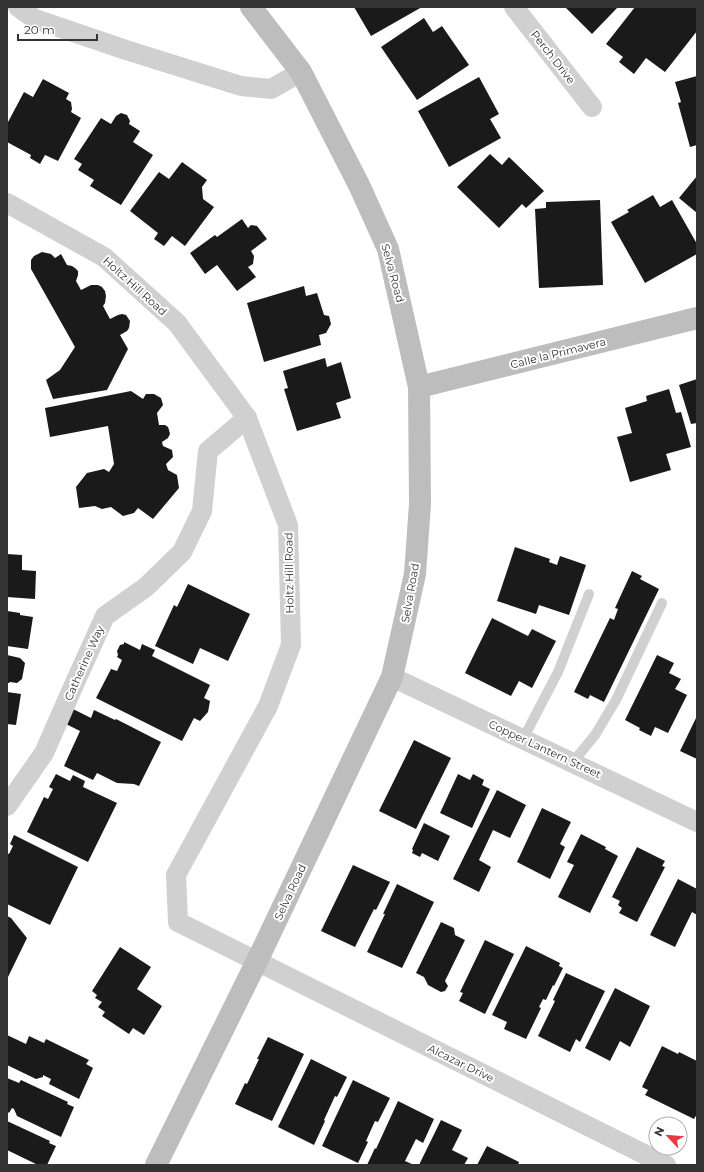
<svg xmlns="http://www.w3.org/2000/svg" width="704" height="1172" font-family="Montserrat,sans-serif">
<rect width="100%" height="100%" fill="#fff"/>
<!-- building -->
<g fill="#1a1a1a">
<polygon points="354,7 422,7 371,36"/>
<polygon points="565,7 618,7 592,34"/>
<polygon points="635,7 695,7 697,9 697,31 665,72 646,58 634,74 619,62 623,57 606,44"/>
<polygon points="424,18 433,32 442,26 469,65 417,100 381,47"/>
<polygon points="697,76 697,145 690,147 678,103 681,102 675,82"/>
<polygon points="479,77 499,114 490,119 501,138 449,167 418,111"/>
<polygon points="43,79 69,93 66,99 71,102 72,109 71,112 81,118 58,161 45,155 40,164 30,158 31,155 7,142 7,124 24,92 33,97"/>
<polygon points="121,113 127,115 130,121 129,124 140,131 133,142 153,155 121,205 90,186 94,180 78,170 82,164 74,159 101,118 111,124 116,116"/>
<polygon points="490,154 502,165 509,157 544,191 526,208 522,204 499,228 457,187"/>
<polygon points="182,162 207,180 202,187 203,199 214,207 185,246 172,236 164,246 154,239 158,233 130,211 159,172 169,179"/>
<polygon points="697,176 697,213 679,198"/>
<polygon points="653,195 660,207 672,200 697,244 697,254 645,283 611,222 629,212 627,210"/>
<polygon points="600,200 603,285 539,288 535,209 546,208 546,202"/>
<polygon points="242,219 248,228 251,225 257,226 267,239 251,251 254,256 253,264 248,267 256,277 237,291 217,265 205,274 190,253 215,235 217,237"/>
<polygon points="42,252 51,254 55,258 61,254 67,265 72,266 75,268 78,271 78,275 76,281 81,290 91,285 98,285 102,287 105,291 106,296 105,303 103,306 110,319 118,315 122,314 126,315 130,321 129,328 127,331 120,335 128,349 107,390 53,399 46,380 60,370 75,347 31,269 31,260 34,256"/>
<polygon points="304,286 306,296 317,293 324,315 329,316 331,324 326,333 319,335 321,345 264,362 247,303"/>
<polygon points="325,358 327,367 341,362 351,398 336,403 341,418 297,431 284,389 288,388 283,371"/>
<polygon points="697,379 697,423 691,424 679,385"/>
<polygon points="669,389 676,413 681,412 691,447 666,454 671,470 630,482 617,437 632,433 625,408 647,401 646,396"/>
<polygon points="131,391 143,399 146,394 154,394 161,398 163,405 157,413 159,425 165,425 168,427 169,430 170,434 168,438 162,442 163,446 172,450 173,457 166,464 168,470 177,475 179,488 153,519 138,508 134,513 123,516 111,507 102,509 95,506 79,508 76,487 87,473 104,469 109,472 114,464 108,426 50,437 45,408"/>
<polygon points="515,547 550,559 549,562 557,565 560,556 586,565 569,615 539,605 536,614 497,601"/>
<polygon points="7,554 22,555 22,570 36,571 35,599 7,597"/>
<polygon points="632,571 642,576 640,579 659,589 604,702 590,695 588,699 574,692 610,618 614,620 618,609 615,608"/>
<polygon points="188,584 250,614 228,661 200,648 193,664 155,646 174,605 177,607"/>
<polygon points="7,611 20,613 20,615 33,617 28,649 7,646"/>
<polygon points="492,618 528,636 532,629 556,641 532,688 519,681 511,696 465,673"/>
<polygon points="124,642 140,650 142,644 155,650 152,656 210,685 204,698 210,701 208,712 200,721 194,718 182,741 96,698 111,669 117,671 122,660 117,657 118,655 117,651 120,645 124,644"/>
<polygon points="7,655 20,658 25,663 22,679 17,683 10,682 9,683 7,683"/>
<polygon points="657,655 674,663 669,673 681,679 675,689 687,695 668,733 655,727 651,736 639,730 640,728 625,720"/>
<polygon points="7,692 21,694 16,725 7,724"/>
<polygon points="73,709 91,718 94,710 115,720 116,719 161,742 139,786 134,784 117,783 97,773 93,780 64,766 80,731 66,724"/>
<polygon points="697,716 697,759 680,751"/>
<polygon points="414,740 451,758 416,829 379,811"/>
<polygon points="56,774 70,781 73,775 85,781 83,787 117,803 88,862 27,832 44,797 48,799 53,789 49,787"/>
<polygon points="458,774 470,780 473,774 484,780 482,785 490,789 472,828 440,813"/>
<polygon points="497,790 526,805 510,838 493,830 479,860 491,867 479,892 453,879"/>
<polygon points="542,808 571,822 560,844 565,847 550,879 517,862"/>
<polygon points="424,823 450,836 438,861 422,853 420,857 412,853 413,850 412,849"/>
<polygon points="581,834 606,847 605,849 618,856 590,913 558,897 574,865 567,862"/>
<polygon points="14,835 78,867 50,925 7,904 7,853 9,854 13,846 10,844"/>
<polygon points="637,847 665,861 662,866 665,867 637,922 619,913 622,908 618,905 620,901 612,897"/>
<polygon points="353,865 390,882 376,910 374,909 355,947 321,931"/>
<polygon points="678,879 697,889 697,915 692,912 675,947 650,935"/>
<polygon points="397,884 434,902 402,968 367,952 385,914 383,914"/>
<polygon points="7,916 11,918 27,938 8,977 7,977"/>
<polygon points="441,922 454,928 455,935 465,940 445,981 448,986 445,991 441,992 428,985 424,977 416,973"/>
<polygon points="485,940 514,954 485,1014 459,1001 463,993 460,992"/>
<polygon points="526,946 560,963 559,966 563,968 554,986 553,985 546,1000 543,999 539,1007 541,1008 526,1039 504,1029 507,1022 492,1015"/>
<polygon points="120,947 151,967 137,989 162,1006 144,1035 133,1028 129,1034 102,1016 105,1012 98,1007 102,1002 95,998 97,995 92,991"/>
<polygon points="566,973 605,991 580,1042 576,1039 570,1052 538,1036 555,1001 553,1000"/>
<polygon points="615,988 650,1006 630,1047 620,1041 610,1061 585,1048"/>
<polygon points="7,1035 26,1044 29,1036 44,1043 46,1039 89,1060 86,1064 93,1068 79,1099 49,1084 51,1079 43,1075 43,1077 36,1079 7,1065"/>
<polygon points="268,1037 304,1054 272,1121 235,1104 245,1083 247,1084 259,1059 257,1059"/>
<polygon points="662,1046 678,1054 679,1052 697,1061 697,1114 694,1119 645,1095 648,1090 642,1087"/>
<polygon points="311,1059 347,1077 337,1097 335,1096 324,1120 325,1121 314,1145 278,1127"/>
<polygon points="7,1078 19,1083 21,1080 68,1102 67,1104 74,1107 61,1137 17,1116 14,1109 12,1108 9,1113 7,1111"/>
<polygon points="353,1080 390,1098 378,1122 375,1121 366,1141 368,1142 358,1163 322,1146"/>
<polygon points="398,1101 434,1119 423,1143 416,1139 405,1161 414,1165 367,1165 375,1148 376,1149"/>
<polygon points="441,1120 462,1130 452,1150 468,1158 464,1165 419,1165"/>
<polygon points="7,1121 50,1141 49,1143 56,1146 47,1165 38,1165 7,1150"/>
<polygon points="487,1146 519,1162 518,1165 477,1165"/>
</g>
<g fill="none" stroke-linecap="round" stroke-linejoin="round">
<!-- lane -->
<g stroke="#d0d0d0" stroke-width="10">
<polyline points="523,739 558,672 589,594"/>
<polyline points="573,762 595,735 616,700 662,603"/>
</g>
<!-- street -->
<g stroke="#d0d0d0" stroke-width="20">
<polyline points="18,7 35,19 126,50 241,86 271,89 301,72"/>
<polyline points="514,7 592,107"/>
<polyline points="7,203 104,257 177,323 247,418 288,525 291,645 268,706 176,875 178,922 666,1165"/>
<polyline points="392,677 697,822"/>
<polyline points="7,806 44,753 73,687 105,616 146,587 182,552 202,511 208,451 247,418"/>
</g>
<!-- secondary -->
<g stroke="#bdbdbd" stroke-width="22">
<polyline points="419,387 697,318"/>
<polyline points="156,1165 257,961 392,677 415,574 420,504 419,387 388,249 359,185 301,72 251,7"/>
</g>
</g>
<g text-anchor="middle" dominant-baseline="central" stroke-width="4" stroke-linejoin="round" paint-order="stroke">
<!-- street labels -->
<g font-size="11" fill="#333" stroke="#fff">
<text transform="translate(553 57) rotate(52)">Perch Drive</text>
<text transform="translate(393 273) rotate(75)">Selva Road</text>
<text transform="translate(135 286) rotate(42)">Holtz Hill Road</text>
<text transform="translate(558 353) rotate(-14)">Calle la Primavera</text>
<text transform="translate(289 573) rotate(-91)">Holtz Hill Road</text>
<text transform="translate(410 593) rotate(-80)">Selva Road</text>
<text transform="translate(84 663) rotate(-66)">Catherine Way</text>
<text transform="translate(545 749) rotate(25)">Copper Lantern Street</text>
<text transform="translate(290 892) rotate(-65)">Selva Road</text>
<text transform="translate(461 1063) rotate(26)">Alcazar Drive</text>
</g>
</g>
<!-- border -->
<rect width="704" height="1172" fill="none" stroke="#333333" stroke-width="16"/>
<!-- north arrow -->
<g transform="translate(668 1136) rotate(296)"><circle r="19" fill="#ffffff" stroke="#adadad"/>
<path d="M0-3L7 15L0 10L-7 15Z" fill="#e63946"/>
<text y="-6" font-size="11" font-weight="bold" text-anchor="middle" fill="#333333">N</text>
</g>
<!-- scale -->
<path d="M18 34v6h79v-6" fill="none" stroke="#333333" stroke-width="2"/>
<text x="24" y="34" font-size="12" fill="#333333" stroke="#ffffff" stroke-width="3" paint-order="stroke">20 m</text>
</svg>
